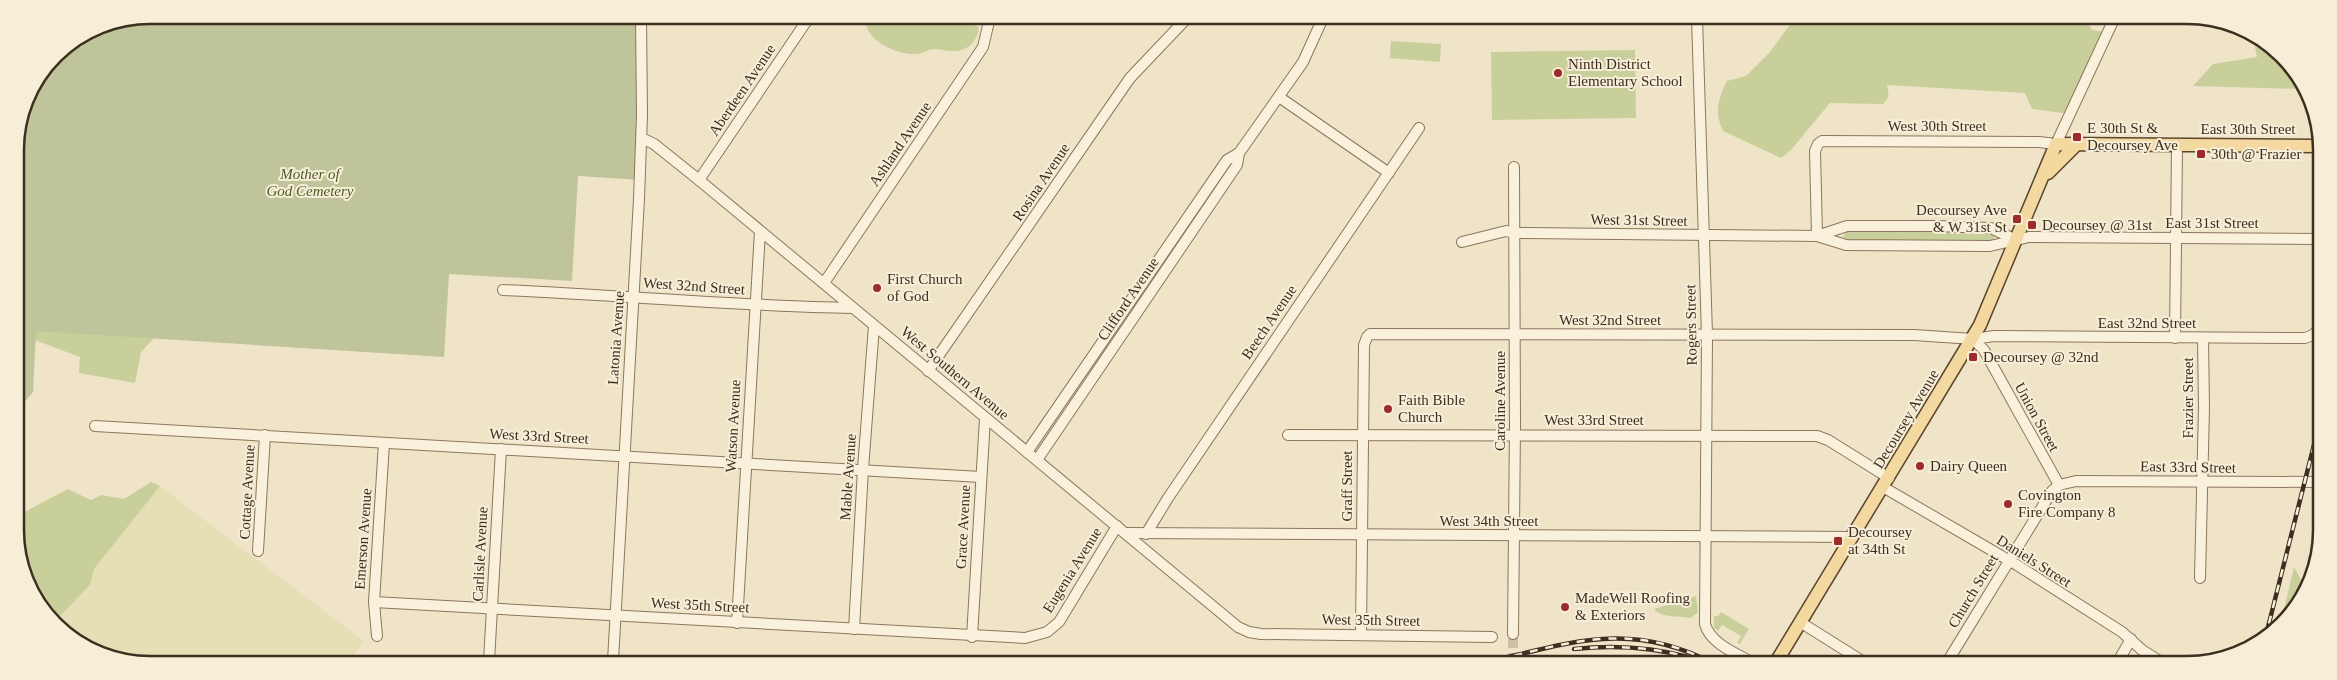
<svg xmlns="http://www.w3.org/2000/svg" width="2337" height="680" font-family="Georgia,serif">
<rect width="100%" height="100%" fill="#f0e4c8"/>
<!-- farmland -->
<polygon fill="#e6deb5" points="160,486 364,641 349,661 116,660 54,625 53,623 90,585 94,569"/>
<!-- green -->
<g fill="#c9cf9b">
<path d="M873,17h80l26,10c-2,16 -12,25 -29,24 -5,0 -10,-2 -15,-2 -7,0 -13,5 -19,5 -18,1 -45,-11 -50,-29z"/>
<path d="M1794,19h292l6,11 16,2 -38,82 -38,-5 -7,-16 -138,-8c2,9 3,12 -4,19l-53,-1 -39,47 -10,8 -58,-27c-9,-19 -5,-32 4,-50l19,-5 24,-24z"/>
<polygon points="2253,38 2283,55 2301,89 2193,86 2213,64 2257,57"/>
<polygon points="1391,41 1441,44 1440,62 1390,58"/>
<polygon points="1635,50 1636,118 1492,120 1491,52"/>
<polygon points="1847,230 1988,231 1995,236 1992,242 1851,242 1843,237"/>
<polygon points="29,252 161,331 141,352 135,383 79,373 80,357 16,333 16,257"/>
<polygon points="151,482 160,486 94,569 90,585 53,623 18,556 17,516 68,489 91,500 101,495 124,499"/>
<polygon points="2294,567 2306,589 2299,605 2280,626"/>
<path d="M1696,596l2,16 -7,6c-10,-2 -31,0 -37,-9z"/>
<polygon points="1721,612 1749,629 1740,644 1737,643 1741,636 1722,625 1718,631 1714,628 1714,616 1718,616"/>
<polygon points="1612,655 1633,656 1633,660 1669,664 1555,663 1578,658"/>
</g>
<!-- cemetery -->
<polygon fill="#bfc49a" points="150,15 641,16 640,180 578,176 572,281 449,274 444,357 36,331 33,392 17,411 15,142 25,98 55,54 99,25"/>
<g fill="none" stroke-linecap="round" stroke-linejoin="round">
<!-- minor-tunnel -->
<polyline stroke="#ccc0a6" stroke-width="10" stroke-dasharray="10 5" stroke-linecap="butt" points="1513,663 1513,634"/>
<defs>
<g id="minor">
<path d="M1697,18l10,317 -2,289c5,20 33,30 50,40"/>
<polyline points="2218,20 2222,20"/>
<polyline points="1279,97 1389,173"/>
<polyline points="642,138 654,144 699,180 1238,627 1249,632 1261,634 1492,637"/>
<polyline points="699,180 810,16"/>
<polyline points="1817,236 1815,151 1818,144 1822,141 2039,142 2056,144 2114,19"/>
<polyline points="1817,236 1847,226 1936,226 1991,228 2016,240"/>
<polyline points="1462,242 1506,231 1515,233 1817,236 1846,245 1990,246 2029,237 2319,239"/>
<polyline points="824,283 983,47 990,17"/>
<path d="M503,290c117,5 233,16 350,18"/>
<polyline points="2175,338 2177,145"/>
<polyline points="1973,339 1984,350 2059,485"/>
<polyline points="928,371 1130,78 1188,17"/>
<polyline points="95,426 981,477"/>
<polyline points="1288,435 1817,436 1828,440 1889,478"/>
<polyline points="1027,452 1227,160 1239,153"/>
<polyline points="1037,460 1237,165 1239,153 1303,62 1323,18"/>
<polyline points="2059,485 2076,481 2318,482"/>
<polyline points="1883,487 2017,565 2122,632 2142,650 2166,665"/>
<polyline points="1125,533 1853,537"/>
<polyline points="1146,534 1168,498 1419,128"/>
<polyline points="258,551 265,435"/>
<polyline points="2200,578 2204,407 2203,338"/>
<polyline points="374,602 1025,638 1047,632 1059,622 1117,526"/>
<polyline points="1800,622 1867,664"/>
<polyline points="737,623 760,231"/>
<polyline points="854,629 863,469 874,326"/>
<polyline points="1513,634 1515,425 1514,167"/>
<polyline points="1361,635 1364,345 1367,337 1370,334 1914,335 1973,339 1994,336 2305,338 2313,335 2319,329"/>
<polyline points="377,636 374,602 384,443"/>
<polyline points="972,637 985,418"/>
<polyline points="489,661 501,449"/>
<polyline points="613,661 639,199 642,115 641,16"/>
<polyline points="1946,664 2052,491 2059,485"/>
<polyline points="2116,665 2131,639"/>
</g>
<g id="major">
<polyline points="2048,173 2076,145"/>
<polyline points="1775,664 1980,325 2056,144 2319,146"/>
</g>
</defs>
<!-- minor casing -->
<use href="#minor" stroke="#8d765c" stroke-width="12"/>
<!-- major casing -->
<use href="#major" stroke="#5b4430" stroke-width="15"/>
<!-- minor -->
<use href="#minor" stroke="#faf1dc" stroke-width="10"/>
<!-- major -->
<use href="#major" stroke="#f3d9a0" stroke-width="12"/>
<defs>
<g id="rail">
<polyline points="2265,639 2318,429"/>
<path d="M1574,649c38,-4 77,-2 114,8"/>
<path d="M1483,663c88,-20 145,-44 232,1"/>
</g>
</defs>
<!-- rail casing -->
<use href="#rail" stroke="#3d2e20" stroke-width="4.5"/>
<!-- rail -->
<use href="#rail" stroke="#f7eed8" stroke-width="2.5" stroke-dasharray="8" stroke-linecap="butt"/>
</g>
<!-- markers -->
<g fill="#9e2a2b" stroke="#f7eed8" stroke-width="2">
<circle cx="1558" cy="73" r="5"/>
<rect x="2072" y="132" width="10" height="10" rx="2.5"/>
<rect x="2196" y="149" width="10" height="10" rx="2.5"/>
<rect x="2012" y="214" width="10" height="10" rx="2.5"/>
<rect x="2027" y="220" width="10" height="10" rx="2.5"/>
<circle cx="877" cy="288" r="5"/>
<rect x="1968" y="352" width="10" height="10" rx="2.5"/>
<circle cx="1388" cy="409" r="5"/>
<circle cx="1920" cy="466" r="5"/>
<circle cx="2008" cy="504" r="5"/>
<rect x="1833" y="536" width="10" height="10" rx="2.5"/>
<circle cx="1565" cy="607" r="5"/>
</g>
<g text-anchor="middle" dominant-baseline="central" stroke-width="4" stroke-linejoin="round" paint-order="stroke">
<!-- poi labels -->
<g font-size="15" fill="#3d2e20" stroke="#f7eed8" text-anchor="start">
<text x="1568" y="64">Ninth District<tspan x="1568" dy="17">Elementary School</tspan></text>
<text x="2087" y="128">E 30th St &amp;<tspan x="2087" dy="17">Decoursey Ave</tspan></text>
<text x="2211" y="154">30th @ Frazier</text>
<text x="2007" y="210" text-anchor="end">Decoursey Ave<tspan x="2007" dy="17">&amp; W 31st St</tspan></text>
<text x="2042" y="225">Decoursey @ 31st</text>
<text x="887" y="279">First Church<tspan x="887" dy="17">of God</tspan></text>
<text x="1983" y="357">Decoursey @ 32nd</text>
<text x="1398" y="400">Faith Bible<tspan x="1398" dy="17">Church</tspan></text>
<text x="1930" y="466">Dairy Queen</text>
<text x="2018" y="495">Covington<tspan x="2018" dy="17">Fire Company 8</tspan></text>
<text x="1848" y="532">Decoursey<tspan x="1848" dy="17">at 34th St</tspan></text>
<text x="1575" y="598">MadeWell Roofing<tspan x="1575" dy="17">&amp; Exteriors</tspan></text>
</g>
<!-- street labels -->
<g font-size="15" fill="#3d2e20" stroke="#f7eed8">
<text transform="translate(742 90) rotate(-56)">Aberdeen Avenue</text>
<text x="1937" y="126">West 30th Street</text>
<text x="2248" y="129">East 30th Street</text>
<text transform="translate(900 144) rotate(-56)">Ashland Avenue</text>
<text transform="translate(1041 182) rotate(-56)">Rosina Avenue</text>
<text transform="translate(1639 220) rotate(1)">West 31st Street</text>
<text x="2212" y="223">East 31st Street</text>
<text transform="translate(694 286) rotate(4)">West 32nd Street</text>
<text transform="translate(1128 299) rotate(-56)">Clifford Avenue</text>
<text x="1610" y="320">West 32nd Street</text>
<text transform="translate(1269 322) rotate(-56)">Beech Avenue</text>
<text x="2147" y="323">East 32nd Street</text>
<text transform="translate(1691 325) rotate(-91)">Rogers Street</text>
<text transform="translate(616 338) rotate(-86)">Latonia Avenue</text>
<text transform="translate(955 373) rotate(40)">West Southern Avenue</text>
<text transform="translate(2188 398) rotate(-90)">Frazier Street</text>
<text transform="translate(1500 401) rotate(-90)">Caroline Avenue</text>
<text transform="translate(2037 417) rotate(61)">Union Street</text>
<text transform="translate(1906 419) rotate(-59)">Decoursey Avenue</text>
<text x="1594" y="420">West 33rd Street</text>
<text transform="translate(733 426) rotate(-87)">Watson Avenue</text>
<text transform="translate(539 436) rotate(3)">West 33rd Street</text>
<text transform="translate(2188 467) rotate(1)">East 33rd Street</text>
<text transform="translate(848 477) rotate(-86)">Mable Avenue</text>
<text transform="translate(1347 486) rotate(-90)">Graff Street</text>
<text transform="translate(247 492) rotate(-87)">Cottage Avenue</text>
<text x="1489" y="521">West 34th Street</text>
<text transform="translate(963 527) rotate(-87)">Grace Avenue</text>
<text transform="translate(363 539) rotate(-86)">Emerson Avenue</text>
<text transform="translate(480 554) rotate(-87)">Carlisle Avenue</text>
<text transform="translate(2034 561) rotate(32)">Daniels Street</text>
<text transform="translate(1072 570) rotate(-58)">Eugenia Avenue</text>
<text transform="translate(1973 591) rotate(-59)">Church Street</text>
<text transform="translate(700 605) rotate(3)">West 35th Street</text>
<text transform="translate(1371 620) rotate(1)">West 35th Street</text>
</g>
<!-- park labels -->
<g font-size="15" font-style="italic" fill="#4d5a26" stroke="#f7eed8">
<text x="310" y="174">Mother of<tspan x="310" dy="17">God Cemetery</tspan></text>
</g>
</g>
<!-- crop -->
<path d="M0 0H2337V680H0ZM150 24H2187A126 126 0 0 1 2313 150V530A126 126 0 0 1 2187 656H150A126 126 0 0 1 24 530V150A126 126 0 0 1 150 24Z" fill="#f7eed8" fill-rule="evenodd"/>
<path fill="none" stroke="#3d2e20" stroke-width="2.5" d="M150 24H2187A126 126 0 0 1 2313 150V530A126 126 0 0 1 2187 656H150A126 126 0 0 1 24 530V150A126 126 0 0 1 150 24Z"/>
</svg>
